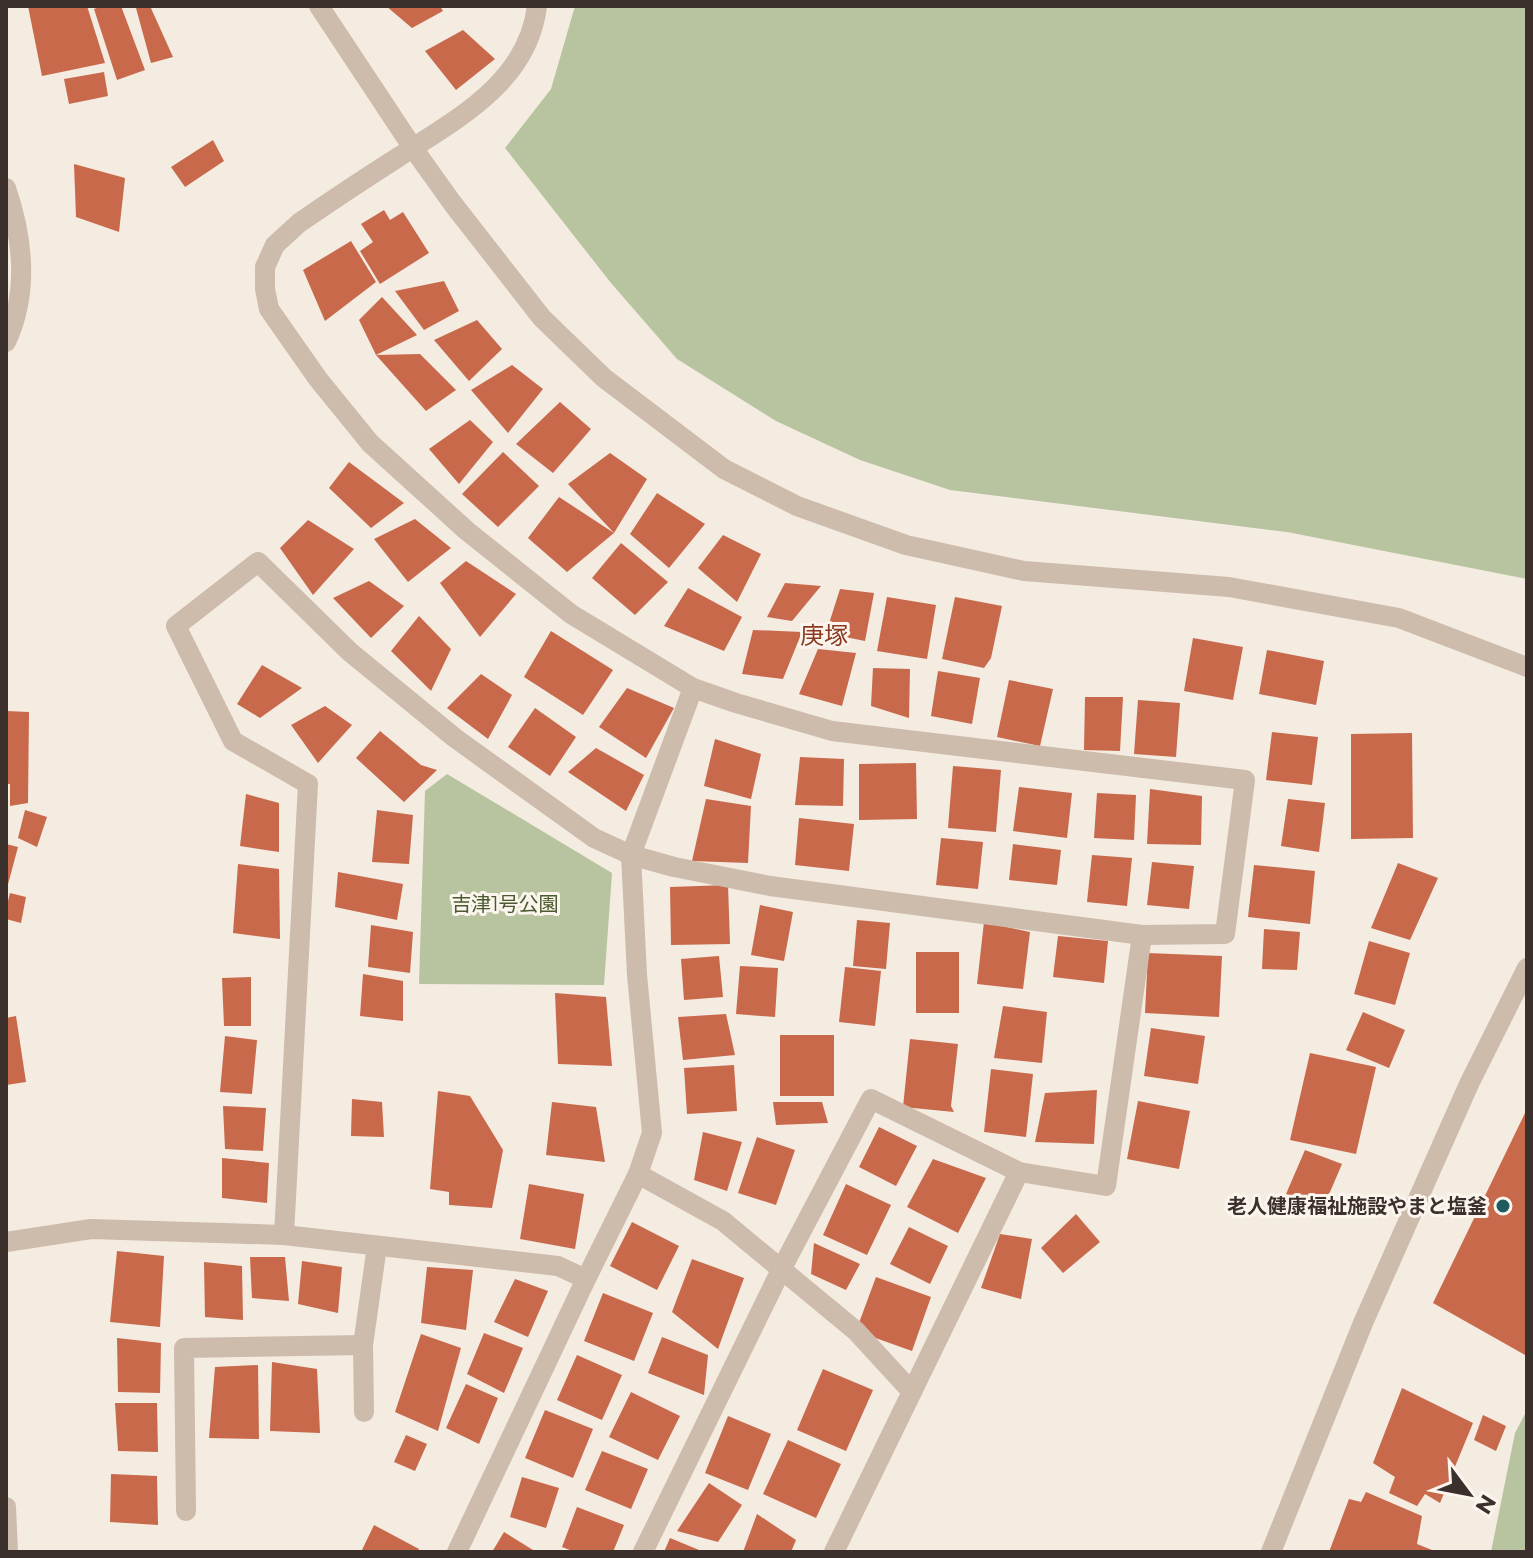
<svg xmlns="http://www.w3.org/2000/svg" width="1533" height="1558" font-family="Montserrat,'Noto Sans JP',sans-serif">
<rect width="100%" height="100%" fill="#f4ebe1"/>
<!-- green -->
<g fill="#b8c4a0">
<polygon points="575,6 1527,6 1527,579 1287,532 950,490 860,460 776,421 677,359 611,283 505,148 551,89"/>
<polygon points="447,774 612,873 604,985 419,984 425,791"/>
<polygon points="1527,1410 1527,1552 1491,1552 1515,1433"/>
</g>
<!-- building -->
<g fill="#c8694b">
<polygon points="28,6 87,6 105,63 42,76"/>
<polygon points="102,6 121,6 145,70 117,80 94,9"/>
<polygon points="141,6 150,6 173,57 151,63 136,8"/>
<polygon points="386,6 440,6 443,11 412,28"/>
<polygon points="463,30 495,59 456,90 425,51"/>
<polygon points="104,72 108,96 69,104 64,79"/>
<polygon points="213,140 224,161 185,187 171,167"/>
<polygon points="74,164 125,178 119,232 76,217"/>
<polygon points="384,210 390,220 403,212 429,253 380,284 360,251 373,242 361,224"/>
<polygon points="351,241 376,282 325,321 303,270"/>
<polygon points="444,281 459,311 424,330 395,291"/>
<polygon points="382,297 417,335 376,355 359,320"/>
<polygon points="477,320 502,349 469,381 434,340"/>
<polygon points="420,354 456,390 426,411 376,355"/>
<polygon points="512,365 543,389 508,433 471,390"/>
<polygon points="560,402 591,429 553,473 516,444"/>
<polygon points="470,420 493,442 459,484 429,449"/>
<polygon points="503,452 539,486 498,527 462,494"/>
<polygon points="610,453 647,479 614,533 568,484"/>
<polygon points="349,462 404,503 371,528 329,488"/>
<polygon points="657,493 705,524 669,568 630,534"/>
<polygon points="559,497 614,533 567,572 528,538"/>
<polygon points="415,519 451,548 408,582 374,539"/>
<polygon points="308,520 354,549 313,595 280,548"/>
<polygon points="723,535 761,554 737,602 698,568"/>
<polygon points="621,543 668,582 635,615 592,578"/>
<polygon points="466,561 516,594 480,637 440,583"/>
<polygon points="369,581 404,606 371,638 333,598"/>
<polygon points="785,583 821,586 792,621 767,617"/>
<polygon points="688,588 742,617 724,651 664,626"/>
<polygon points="840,589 874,593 865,641 826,633"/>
<polygon points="887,597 936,605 927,659 877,651"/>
<polygon points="955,597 1002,606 991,658 984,668 942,659"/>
<polygon points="419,616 451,649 431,691 391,651"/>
<polygon points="753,630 802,632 783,679 742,674"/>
<polygon points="551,631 613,670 583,715 524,677"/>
<polygon points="1193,638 1243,647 1233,700 1184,691"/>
<polygon points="818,649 856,653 842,706 799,694"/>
<polygon points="1267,650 1324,661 1316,705 1259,694"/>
<polygon points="262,665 302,688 260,718 237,704"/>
<polygon points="873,668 910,669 909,718 871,706"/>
<polygon points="938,671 980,678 972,724 931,716"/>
<polygon points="481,674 512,695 488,739 447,708"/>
<polygon points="1009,680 1053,689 1040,746 997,737"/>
<polygon points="627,688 674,708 646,758 599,727"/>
<polygon points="1085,697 1123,697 1120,751 1084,750"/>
<polygon points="1138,700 1180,703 1176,757 1134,754"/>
<polygon points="325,706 352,725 318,763 291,725"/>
<polygon points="535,708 576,737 550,776 508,747"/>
<polygon points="6,711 29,712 28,803 10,806 10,784 6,784"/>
<polygon points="380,731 421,765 437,770 404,802 356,758"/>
<polygon points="1272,732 1318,737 1312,785 1266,780"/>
<polygon points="1412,733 1413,838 1351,839 1351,734"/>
<polygon points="715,739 761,754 751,799 704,786"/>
<polygon points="596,748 644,775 626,811 568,772"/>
<polygon points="800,757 844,759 843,806 795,805"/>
<polygon points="916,763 917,819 859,820 859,764"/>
<polygon points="953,766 1001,770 996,832 948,828"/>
<polygon points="1019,787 1072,793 1067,838 1013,831"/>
<polygon points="1150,789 1202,796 1201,845 1147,844"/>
<polygon points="1097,793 1136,795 1134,840 1094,838"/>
<polygon points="246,794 279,803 279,852 240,846"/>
<polygon points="706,799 751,806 748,863 692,861"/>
<polygon points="1288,799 1325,803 1319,852 1281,846"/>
<polygon points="25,810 47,817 37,847 18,838"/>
<polygon points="377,810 413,815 409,864 372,862"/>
<polygon points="799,818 854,824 849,871 795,865"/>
<polygon points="941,838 983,842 978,889 936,885"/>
<polygon points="6,844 18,847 7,888 6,888"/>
<polygon points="1013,844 1061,850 1057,885 1009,880"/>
<polygon points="1092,855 1132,858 1127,906 1087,902"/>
<polygon points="1152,862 1194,866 1189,909 1147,905"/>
<polygon points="1398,863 1438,878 1410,940 1371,928"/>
<polygon points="238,864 279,869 280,939 233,933"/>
<polygon points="1254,865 1315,871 1310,924 1248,917"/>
<polygon points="338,872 403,884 397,920 335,907"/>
<polygon points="728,885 730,944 671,945 670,887"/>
<polygon points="10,893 26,897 21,923 6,919 6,909"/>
<polygon points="760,905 793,912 784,961 751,955"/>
<polygon points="857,920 890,923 886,969 853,966"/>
<polygon points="984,922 1030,932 1023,989 977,984"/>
<polygon points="371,925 413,932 410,973 368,967"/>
<polygon points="1264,929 1300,932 1297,970 1262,969"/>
<polygon points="1058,936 1108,941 1104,983 1053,977"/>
<polygon points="1369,941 1410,953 1395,1005 1354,994"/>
<rect x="916" y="952" width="43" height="61"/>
<polygon points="1148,953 1222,956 1219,1017 1145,1013"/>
<polygon points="719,956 723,997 684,1000 681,959"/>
<polygon points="740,966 778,968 775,1017 736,1014"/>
<polygon points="845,967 881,971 875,1026 839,1022"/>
<polygon points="363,974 403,981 403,1021 360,1016"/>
<polygon points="251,977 251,1026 224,1026 222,978"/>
<polygon points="555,993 606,997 612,1066 558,1064"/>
<polygon points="1003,1006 1047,1012 1042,1063 994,1058"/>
<polygon points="1363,1012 1405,1030 1389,1068 1346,1050"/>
<polygon points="726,1014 735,1055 683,1060 678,1017"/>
<polygon points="16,1016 26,1082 6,1085 6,1018"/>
<polygon points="1151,1028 1205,1036 1198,1084 1144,1076"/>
<rect x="780" y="1035" width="54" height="61"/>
<polygon points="225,1036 257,1040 252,1094 220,1092"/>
<polygon points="910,1039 958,1044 951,1106 954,1112 903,1107"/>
<polygon points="1310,1053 1376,1067 1356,1154 1290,1140"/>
<polygon points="734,1065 737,1111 687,1114 684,1068"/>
<polygon points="991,1069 1033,1074 1026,1137 984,1132"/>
<polygon points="1097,1090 1094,1144 1035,1142 1045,1093"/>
<polygon points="438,1091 470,1096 503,1150 492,1208 449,1205 449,1192 430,1189"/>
<polygon points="352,1099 382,1102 384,1137 351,1136"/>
<polygon points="1138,1101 1190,1111 1179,1169 1127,1159"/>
<polygon points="552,1102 596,1107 605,1162 546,1155"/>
<polygon points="773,1102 822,1102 828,1123 776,1125"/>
<polygon points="223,1106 266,1108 263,1151 225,1149"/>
<polygon points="1527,1109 1527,1356 1433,1303"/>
<polygon points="879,1127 917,1146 896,1186 859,1167"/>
<polygon points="703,1132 742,1142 727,1191 694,1180"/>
<polygon points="757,1137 795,1150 776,1205 738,1193"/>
<polygon points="1305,1150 1342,1164 1324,1206 1286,1194"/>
<polygon points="222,1158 269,1163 267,1203 222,1198"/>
<polygon points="933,1159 986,1178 958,1233 907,1207"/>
<polygon points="529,1184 584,1194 575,1249 520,1239"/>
<polygon points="846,1184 891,1205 867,1255 823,1235"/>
<polygon points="1076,1214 1100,1242 1063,1273 1041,1248"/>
<polygon points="632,1222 679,1246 657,1290 610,1266"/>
<polygon points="909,1227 948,1246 930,1284 890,1264"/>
<polygon points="1000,1234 1032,1239 1021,1299 981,1288"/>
<polygon points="814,1243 860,1264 846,1290 811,1274"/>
<polygon points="117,1251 164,1256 160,1327 110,1322"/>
<polygon points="250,1257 285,1257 289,1301 252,1298"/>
<polygon points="692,1259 744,1278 718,1349 672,1312"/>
<polygon points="302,1261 342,1267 338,1313 298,1304"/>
<polygon points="204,1262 242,1266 243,1320 205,1317"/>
<polygon points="427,1267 473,1270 466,1330 421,1323"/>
<polygon points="876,1277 931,1297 912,1351 856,1331"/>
<polygon points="515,1279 548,1291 528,1337 494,1322"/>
<polygon points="603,1293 653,1313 634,1361 584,1341"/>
<polygon points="484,1333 523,1348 504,1393 467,1374"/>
<polygon points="421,1334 461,1348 438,1431 395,1412"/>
<polygon points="662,1337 708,1355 704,1395 648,1373"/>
<polygon points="117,1338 161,1343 160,1393 118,1392"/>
<polygon points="577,1355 622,1375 602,1420 557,1400"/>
<polygon points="272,1362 317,1369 320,1433 270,1431"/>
<polygon points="258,1365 259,1439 209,1438 215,1367"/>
<polygon points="823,1369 873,1390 846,1451 797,1430"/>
<polygon points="466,1384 498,1398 479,1444 446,1428"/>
<polygon points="1402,1388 1473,1423 1440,1503 1425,1494 1417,1506 1389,1493 1395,1477 1373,1463"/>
<polygon points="631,1392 680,1416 658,1460 609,1437"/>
<polygon points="115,1403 157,1403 158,1452 118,1451"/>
<polygon points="545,1410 593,1429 573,1478 525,1458"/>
<polygon points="1483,1415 1506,1426 1496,1451 1474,1440"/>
<polygon points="728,1416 771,1434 748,1490 705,1473"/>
<polygon points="406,1435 427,1444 415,1471 394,1462"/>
<polygon points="788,1440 841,1464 816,1518 763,1494"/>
<polygon points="602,1451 648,1469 631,1509 585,1490"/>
<polygon points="111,1474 157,1476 158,1525 110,1522"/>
<polygon points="522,1477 559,1488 546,1528 510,1517"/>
<polygon points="709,1483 742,1505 718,1542 677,1531"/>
<polygon points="1366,1492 1422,1516 1417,1544 1437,1552 1329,1552 1349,1499 1361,1502"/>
<polygon points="577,1507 624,1525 613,1552 575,1552 562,1547"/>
<polygon points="757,1514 796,1540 791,1552 743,1552"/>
<polygon points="374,1525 419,1549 418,1552 361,1552"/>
<polygon points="504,1532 533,1550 532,1552 492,1552"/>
<polygon points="670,1538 704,1552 664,1552"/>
</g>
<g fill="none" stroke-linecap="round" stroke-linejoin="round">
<!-- minor -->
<g stroke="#cdbbac" stroke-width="20">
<polyline points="319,6 413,148 453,204 542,318 604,378 724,469 797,506 906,545 1024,571 1229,587 1399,618 1527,667"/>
<path d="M6,188c17,50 23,105 0,154"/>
<polyline points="638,1174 723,1221 856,1331 912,1392"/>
<path d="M284,1235l24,-451 -75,-43 -57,-115 82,-64 92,90 105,86 139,100 37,17 43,12 96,19 372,49 83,-1 20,-154 -413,-49 -96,-28 -43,-15 -122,-74 -104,-83 -97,-88 -52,-64 -49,-70 -4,-20v-22l10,-22 24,-22c32,-22 65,-44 98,-65 58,-38 131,-75 140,-152"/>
<polyline points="6,1242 91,1229 284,1235 558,1266 586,1279"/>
<polyline points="364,1412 363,1345 377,1246"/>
<polyline points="6,1507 8,1552"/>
<polyline points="186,1511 184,1348 363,1345"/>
<polyline points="457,1552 586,1279 638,1174 652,1133 637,975 631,855 693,688"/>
<polyline points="643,1552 781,1270 871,1099 1019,1172 1106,1186 1142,935"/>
<polyline points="834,1552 1019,1172"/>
<polyline points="1271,1552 1363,1323 1469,1084 1527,968"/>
</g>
</g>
<!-- markers -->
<circle fill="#1f5a5e" stroke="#fbf5ee" stroke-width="3" cx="1503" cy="1206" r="8"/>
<g text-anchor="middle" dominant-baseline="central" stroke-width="6" stroke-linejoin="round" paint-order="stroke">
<!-- park labels -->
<g font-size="20" fill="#4a5a2e" stroke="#fbf5ee">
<text x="505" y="904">吉津1号公園</text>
</g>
<!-- poi labels -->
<g font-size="20" font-weight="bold" fill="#3b302b" stroke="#fbf5ee" text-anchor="end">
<text x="1487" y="1206">老人健康福祉施設やまと塩釜</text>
</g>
<!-- quarter labels -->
<g font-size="24" fill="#8c3b22" stroke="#fbf5ee">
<text x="824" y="635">庚塚</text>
</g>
</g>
<!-- border -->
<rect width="1533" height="1558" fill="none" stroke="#3b302b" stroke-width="16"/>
<!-- north arrow -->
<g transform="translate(1469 1494) rotate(122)" stroke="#fbf5ee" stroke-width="6" paint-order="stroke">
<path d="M0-6L14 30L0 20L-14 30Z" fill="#3b302b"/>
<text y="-12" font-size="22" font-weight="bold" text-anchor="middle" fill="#3b302b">N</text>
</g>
</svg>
